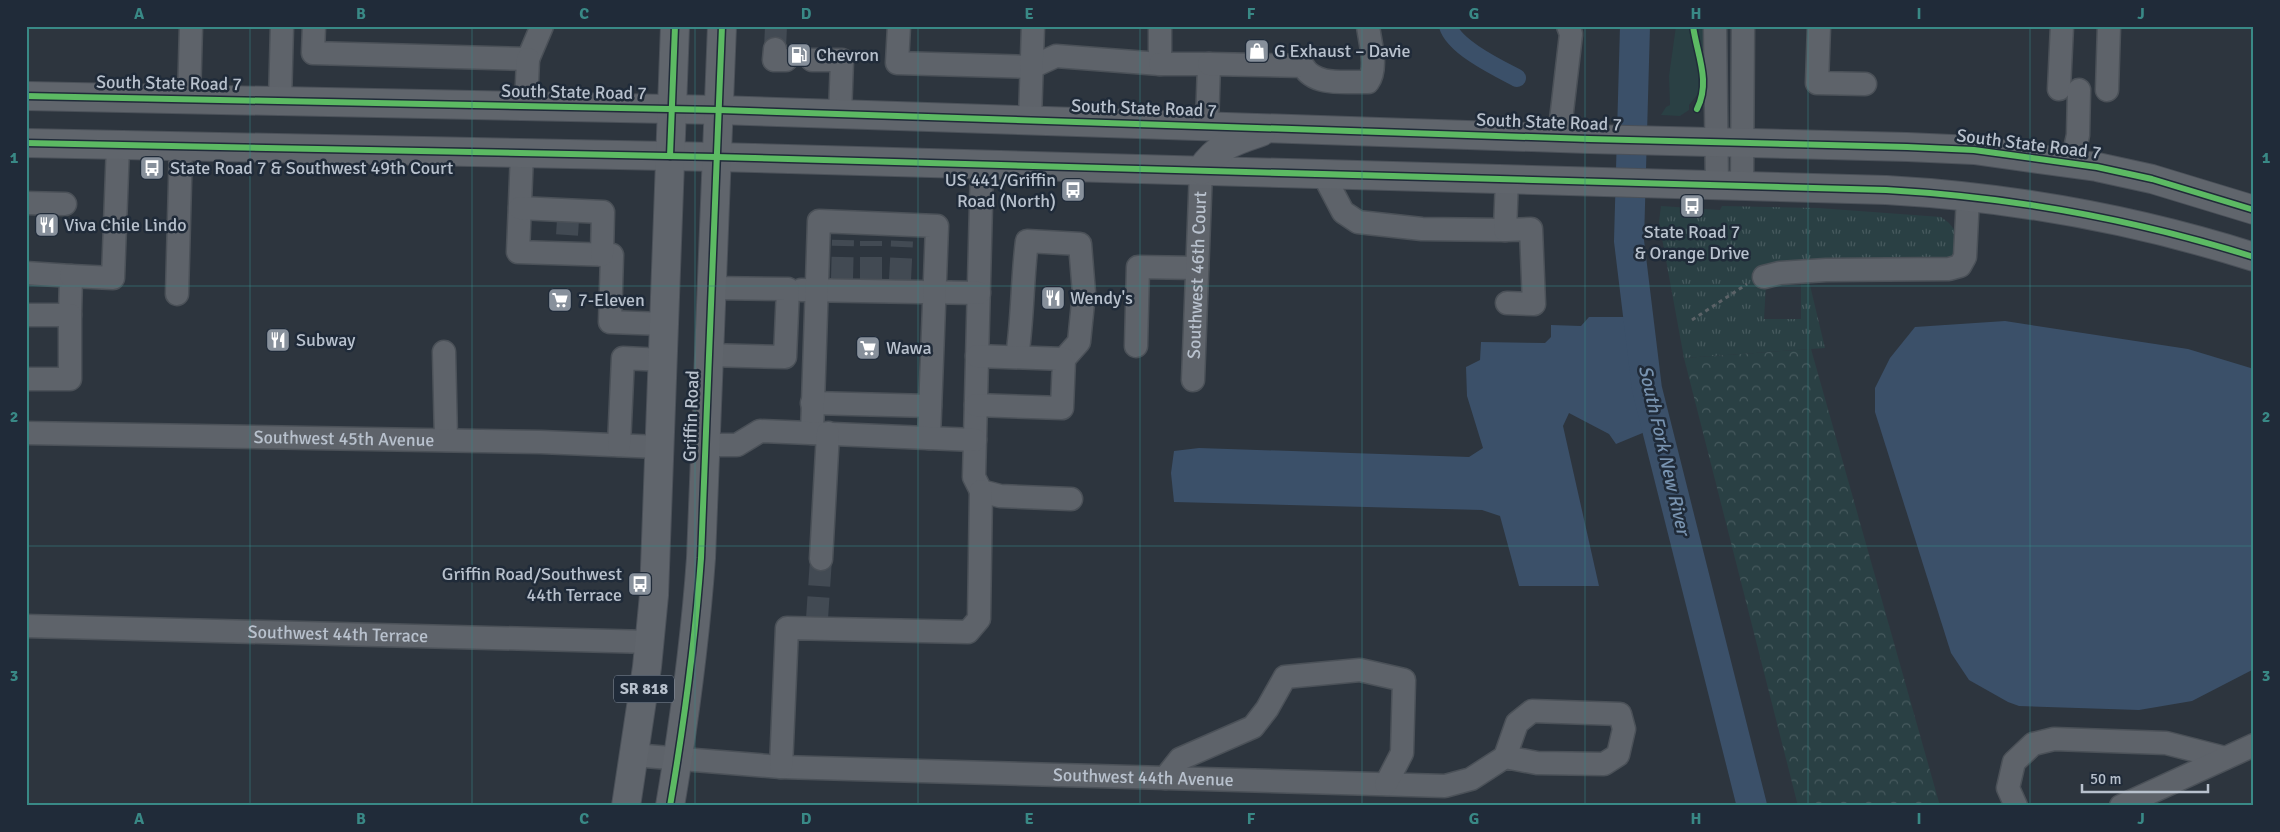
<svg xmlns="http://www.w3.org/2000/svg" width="2280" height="832" font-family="Signika,sans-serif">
<defs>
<pattern id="grass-tufts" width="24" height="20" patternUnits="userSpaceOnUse" patternTransform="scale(1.25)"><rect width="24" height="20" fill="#2a4044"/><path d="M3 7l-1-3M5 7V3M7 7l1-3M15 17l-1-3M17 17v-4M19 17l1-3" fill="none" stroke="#475a5e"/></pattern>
<pattern id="forest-crowns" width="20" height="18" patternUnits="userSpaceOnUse" patternTransform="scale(1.25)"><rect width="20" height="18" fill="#2a4044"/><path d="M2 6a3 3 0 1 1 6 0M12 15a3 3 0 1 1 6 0" fill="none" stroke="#475a5e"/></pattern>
</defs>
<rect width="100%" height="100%" fill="#2d353e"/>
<!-- grass -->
<polygon fill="url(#grass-tufts)" points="1661,206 1720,210 1722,206 1818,208 1941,217 1949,223 1957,233 1953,261 1767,267 1764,319 1801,319 1801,284 1803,279 1808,277 1825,348 1684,358 1659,222"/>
<!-- forest -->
<polygon fill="url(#forest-crowns)" points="1811,349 1940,806 1798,806 1684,358"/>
<!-- park -->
<polygon fill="#2a4044" points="1676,26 1705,26 1706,68 1701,74 1701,90 1689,105 1689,110 1680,116 1661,115 1666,107 1670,105 1669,76"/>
<!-- water -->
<g fill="#3b5069">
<polygon points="1589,317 1638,317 1647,389 1645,432 1616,444 1609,434 1569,413 1563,426 1599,586 1519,586 1500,516 1482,510 1174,502 1171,473 1174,451 1199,448 1469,457 1483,448 1467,396 1466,367 1480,360 1481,342 1545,343 1551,337 1551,325 1581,326"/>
<polygon points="2005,321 2188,349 2254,369 2254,669 2192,701 2139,710 2019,706 2008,702 1969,680 1951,653 1875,412 1875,388 1890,358 1915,327"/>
</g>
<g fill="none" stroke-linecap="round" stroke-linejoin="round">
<!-- canal -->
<path stroke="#3b5069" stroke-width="18" d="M1448,26c6,21 50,42 69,52"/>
<!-- river -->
<polyline stroke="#3b5069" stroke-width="30" points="1635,26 1629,241 1647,389 1752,806"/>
<!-- minor-tunnel -->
<g stroke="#424a53" stroke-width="22" stroke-dasharray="22 11" stroke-linecap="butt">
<polyline points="775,49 776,26"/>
<polyline points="567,235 568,220"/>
<polyline points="842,279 843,240"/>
<polyline points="871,279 871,241"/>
<polyline points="900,280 902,241"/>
<polyline points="817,619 821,559"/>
</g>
<defs>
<g id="minor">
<polyline points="314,26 313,53 528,59 542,26"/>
<polyline points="899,26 897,63 1032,67 1056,56 1160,64 1160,26"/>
<polyline points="1715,26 1717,186"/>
<polyline points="1819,26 1817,83 1865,84"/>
<polyline points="775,49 774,60 786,60"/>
<polyline points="812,60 842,60 840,114"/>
<polyline points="1160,64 1209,64 1207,125"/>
<path d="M1209,64l94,2c12,21 43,15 65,16 10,-14 2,-39 0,-56"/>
<polyline points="2059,89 2062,26"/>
<polyline points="2107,90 2109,26"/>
<polyline points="189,99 191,26"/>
<polyline points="280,101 282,26"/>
<polyline points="526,106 528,59"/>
<polyline points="1030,119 1033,26"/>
<polyline points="1559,137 1571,34 1568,26"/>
<polyline points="522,153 518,252 612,255 610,322 664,324"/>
<polyline points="2072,163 2078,135 2079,90"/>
<polyline points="982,165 974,477 981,491 1000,496 1071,499"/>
<polyline points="1323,174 1343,212 1358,222 1422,229 1505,230"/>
<polyline points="1742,186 1743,26"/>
<polyline points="26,203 65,204"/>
<polyline points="520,208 603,212 602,255"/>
<polyline points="26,273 71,276 70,315"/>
<polyline points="71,276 113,278 118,145"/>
<polyline points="1764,277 1780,273 1826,270 1949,269 1960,266 1965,257 1968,197"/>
<polyline points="801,290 979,293"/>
<polyline points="177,294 181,145"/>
<polyline points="1507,303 1534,304 1531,229 1505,230 1507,179"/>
<polyline points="26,315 70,315 70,379 26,379"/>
<polyline points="1136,346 1138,267 1197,268"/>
<polyline points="444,352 446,440"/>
<polyline points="708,355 785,357 788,289 711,288"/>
<path d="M1017,357c6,-39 5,-78 10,-116l53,3 4,49 -5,49 -15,17"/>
<path id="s1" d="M1193,380l8,-210"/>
<polyline points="812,403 930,406"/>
<polyline points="976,405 1062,408 1064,359 977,356"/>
<path id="s2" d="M26,433l515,9 118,5"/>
<polyline points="812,433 819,221 937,226 929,438"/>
<polyline points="619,445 623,358 663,360"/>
<polyline points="705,445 737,445 760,431 975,440"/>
<polyline points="821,559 828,433"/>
<path id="s3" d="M26,626l624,16"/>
<path id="s4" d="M633,755l148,12 664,19 26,-7 34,-22 12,-34 15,-12 88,3 4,15 -6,26 -14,9 -67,-1 -32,-6"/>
<polyline points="781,767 787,628 968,632 979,619 981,491"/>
<polyline points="1165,778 1180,759 1253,727 1267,709 1285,677 1360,670 1404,680 1402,753 1386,784"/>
<polyline points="2016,806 2008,788 2014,762 2033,744 2054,739 2166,743 2225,758"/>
<polyline points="2121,806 2254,745"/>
</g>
<g id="major">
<polyline points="26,96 719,110 1589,139 1907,147 1974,150 2097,167 2152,179 2254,210"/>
<path d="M26,143l690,14 1170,33c125,7 248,29 368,67"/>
<path d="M1201,170c16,-24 33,-29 60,-38"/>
<polyline points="626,806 647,667 654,595 675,26"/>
<path d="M670,806c14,-83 25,-164 31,-248l21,-532"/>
</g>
</defs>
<!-- minor casing -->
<use href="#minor" stroke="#4b5158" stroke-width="25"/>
<!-- major casing -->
<use href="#major" stroke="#4b5159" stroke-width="30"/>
<!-- path -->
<polyline stroke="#5b6267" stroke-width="3" stroke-dasharray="4 4" stroke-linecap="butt" points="1692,320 1747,284"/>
<!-- minor -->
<use href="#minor" stroke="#5e636a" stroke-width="22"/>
<!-- major -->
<use href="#major" stroke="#60656c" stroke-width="28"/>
<defs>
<g id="cycleway">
<path d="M1693,26c4,29 18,55 4,83"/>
<polyline points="26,96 719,110 1589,139 1907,147 1974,150 2097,167 2152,179 2254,210"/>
<path d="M26,143l690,14 1170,33c125,7 248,29 368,67"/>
<polyline points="670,156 675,26"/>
<path d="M670,806c14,-83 25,-164 31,-248l21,-532"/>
</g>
</defs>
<!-- cycleway casing -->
<use href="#cycleway" stroke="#202b39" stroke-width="9"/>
<!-- cycleway -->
<use href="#cycleway" stroke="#5cba63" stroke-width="6"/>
</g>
<!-- grid -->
<path fill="none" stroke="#398986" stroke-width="1" stroke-opacity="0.55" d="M250,26v780M472,26v780M695,26v780M918,26v780M1140,26v780M1362,26v780M1585,26v780M1808,26v780M2030,26v780M26,286h2228M26,546h2228"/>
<!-- icons -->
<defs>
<symbol id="shop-square" viewBox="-11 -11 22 22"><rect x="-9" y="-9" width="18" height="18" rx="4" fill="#87909b" stroke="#202b39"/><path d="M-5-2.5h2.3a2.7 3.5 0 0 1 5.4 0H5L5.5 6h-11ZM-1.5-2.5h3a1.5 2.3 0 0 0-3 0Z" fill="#fff"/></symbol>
<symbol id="fuel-square" viewBox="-11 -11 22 22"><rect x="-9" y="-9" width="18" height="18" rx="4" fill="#87909b" stroke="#202b39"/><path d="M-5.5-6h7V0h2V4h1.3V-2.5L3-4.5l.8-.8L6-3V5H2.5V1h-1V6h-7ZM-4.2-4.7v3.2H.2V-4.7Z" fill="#fff"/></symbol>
<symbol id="bus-square" viewBox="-11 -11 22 22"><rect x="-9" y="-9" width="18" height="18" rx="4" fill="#87909b" stroke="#202b39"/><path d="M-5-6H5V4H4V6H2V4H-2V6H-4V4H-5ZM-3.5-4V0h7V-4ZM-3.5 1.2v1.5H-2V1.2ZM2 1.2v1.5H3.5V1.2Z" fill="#fff"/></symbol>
<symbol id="restaurant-square" viewBox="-11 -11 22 22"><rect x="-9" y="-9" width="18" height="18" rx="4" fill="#87909b" stroke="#202b39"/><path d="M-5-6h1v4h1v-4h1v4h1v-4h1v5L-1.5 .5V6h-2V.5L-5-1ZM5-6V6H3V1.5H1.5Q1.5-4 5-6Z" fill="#fff"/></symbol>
<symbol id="supermarket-square" viewBox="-11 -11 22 22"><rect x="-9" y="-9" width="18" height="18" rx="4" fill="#87909b" stroke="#202b39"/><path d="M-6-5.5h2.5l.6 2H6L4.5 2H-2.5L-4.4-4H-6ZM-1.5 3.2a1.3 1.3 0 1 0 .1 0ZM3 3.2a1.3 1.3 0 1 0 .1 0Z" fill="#fff"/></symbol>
</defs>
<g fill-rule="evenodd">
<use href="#shop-square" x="1243" y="37" width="28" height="28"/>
<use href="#fuel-square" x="785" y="41" width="28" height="28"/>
<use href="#bus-square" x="138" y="154" width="28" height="28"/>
<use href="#bus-square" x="1059" y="176" width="28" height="28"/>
<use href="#bus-square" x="1678" y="192" width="28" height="28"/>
<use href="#restaurant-square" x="33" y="211" width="28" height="28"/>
<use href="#restaurant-square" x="1039" y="284" width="28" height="28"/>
<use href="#supermarket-square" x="546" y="286" width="28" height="28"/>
<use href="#restaurant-square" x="264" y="326" width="28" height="28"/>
<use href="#supermarket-square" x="854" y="334" width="28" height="28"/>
<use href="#bus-square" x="626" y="570" width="28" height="28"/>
</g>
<g text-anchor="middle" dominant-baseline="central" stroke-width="5" stroke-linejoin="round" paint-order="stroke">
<!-- shield labels -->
<rect fill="#202b39" stroke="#8a94a1" stroke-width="1" x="614" y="675.5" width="60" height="27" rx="4"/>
<g font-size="16" font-weight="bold" fill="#b8c1cd">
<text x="644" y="689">SR 818</text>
</g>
<!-- poi labels -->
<g font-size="18" fill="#b8c1cd" stroke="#202b39" text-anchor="start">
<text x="1274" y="51">G Exhaust – Davie</text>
<text x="816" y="55">Chevron</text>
<text x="170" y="168">State Road 7 &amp; Southwest 49th Court</text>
<text x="1056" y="180" text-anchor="end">US 441/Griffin<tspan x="1056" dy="21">Road (North)</tspan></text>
<text x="64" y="225">Viva Chile Lindo</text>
<text x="1692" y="232" text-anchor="middle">State Road 7<tspan x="1692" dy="21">&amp; Orange Drive</tspan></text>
<text x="1070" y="298">Wendy's</text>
<text x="578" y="300">7-Eleven</text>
<text x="296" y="340">Subway</text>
<text x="886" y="348">Wawa</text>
<text x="622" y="574" text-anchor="end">Griffin Road/Southwest<tspan x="622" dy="21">44th Terrace</tspan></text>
</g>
<!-- street labels -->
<g font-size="18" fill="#b8c1cd" stroke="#202b39">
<text transform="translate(169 83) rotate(1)">South State Road 7</text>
<text transform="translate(574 92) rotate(1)">South State Road 7</text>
<text transform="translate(1144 108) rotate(2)">South State Road 7</text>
<text transform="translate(1549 122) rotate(2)">South State Road 7</text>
<text transform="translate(2029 144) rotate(7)">South State Road 7</text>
<text stroke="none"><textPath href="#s1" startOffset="105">Southwest 46th Court</textPath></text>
<text transform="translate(691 416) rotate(-88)">Griffin Road</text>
<text stroke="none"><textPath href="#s2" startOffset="318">Southwest 45th Avenue</textPath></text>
<text stroke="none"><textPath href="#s3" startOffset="312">Southwest 44th Terrace</textPath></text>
<text stroke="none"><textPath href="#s4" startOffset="511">Southwest 44th Avenue</textPath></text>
</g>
<!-- water labels -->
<g font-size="19" font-style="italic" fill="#7893b0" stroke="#202b39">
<text transform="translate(1664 450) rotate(77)">South Fork New River</text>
</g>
</g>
<!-- border -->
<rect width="2280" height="832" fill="none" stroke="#202b39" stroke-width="55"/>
<!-- scale -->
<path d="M2082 784v8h126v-8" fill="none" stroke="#b8c1cd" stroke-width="2.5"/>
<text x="2090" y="784" font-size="15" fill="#b8c1cd" stroke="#202b39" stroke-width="4" paint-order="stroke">50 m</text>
<rect x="28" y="28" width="2224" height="776" fill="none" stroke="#398986" stroke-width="2"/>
<g font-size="16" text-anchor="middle" font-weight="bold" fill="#398986">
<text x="139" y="19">A</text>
<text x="361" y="19">B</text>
<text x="584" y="19">C</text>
<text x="806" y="19">D</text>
<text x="1029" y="19">E</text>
<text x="1251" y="19">F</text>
<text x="1474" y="19">G</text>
<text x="1696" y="19">H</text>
<text x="1919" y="19">I</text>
<text x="2141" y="19">J</text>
<text x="14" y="163">1</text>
<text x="2266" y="163">1</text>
<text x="14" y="422">2</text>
<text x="2266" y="422">2</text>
<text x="14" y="681">3</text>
<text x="2266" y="681">3</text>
<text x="139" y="824">A</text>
<text x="361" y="824">B</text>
<text x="584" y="824">C</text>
<text x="806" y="824">D</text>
<text x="1029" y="824">E</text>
<text x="1251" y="824">F</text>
<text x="1474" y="824">G</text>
<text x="1696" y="824">H</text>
<text x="1919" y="824">I</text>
<text x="2141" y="824">J</text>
</g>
</svg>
